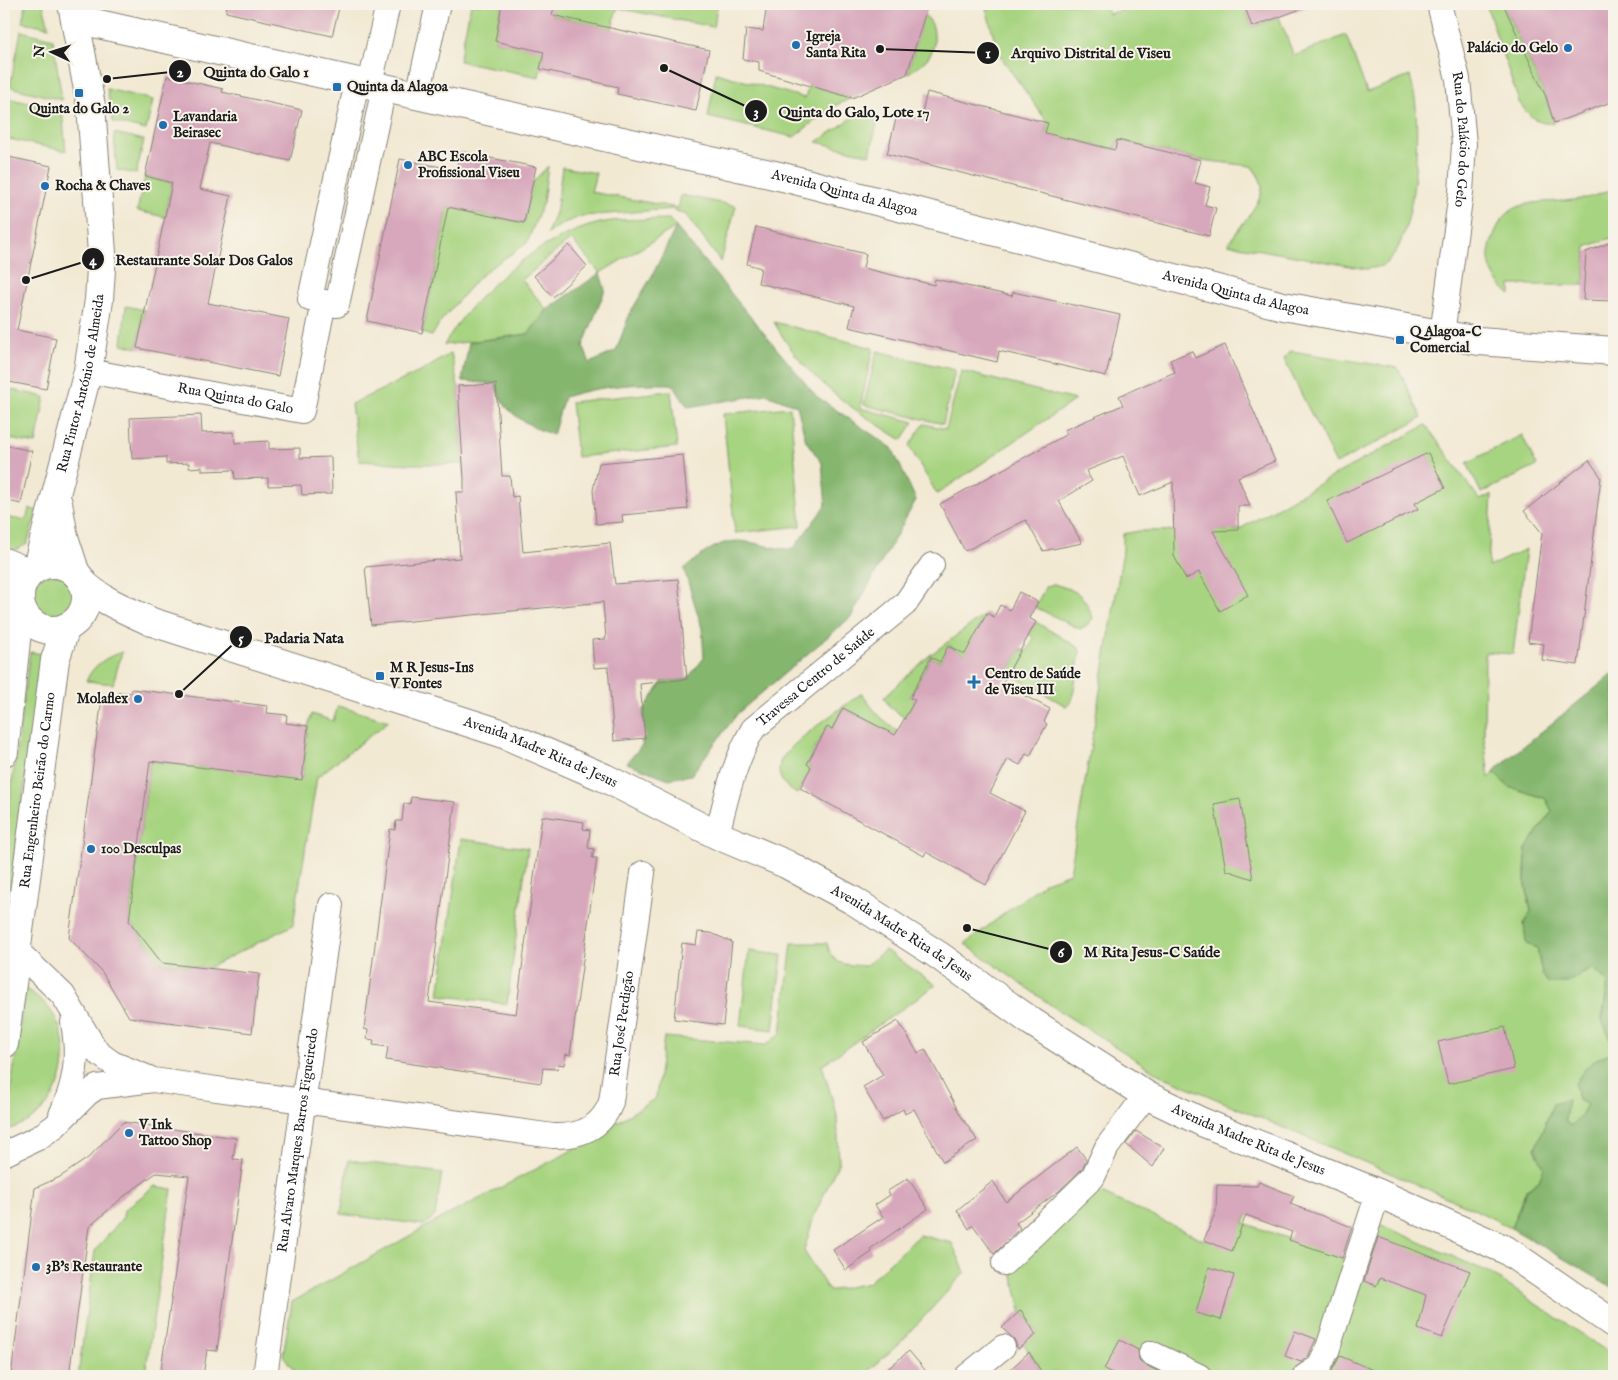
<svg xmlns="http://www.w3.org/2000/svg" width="1618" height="1380" font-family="'IM FELL English',serif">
<rect width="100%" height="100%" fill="#f7f3e8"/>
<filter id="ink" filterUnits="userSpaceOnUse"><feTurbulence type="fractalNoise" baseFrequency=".02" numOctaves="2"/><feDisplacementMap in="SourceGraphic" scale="10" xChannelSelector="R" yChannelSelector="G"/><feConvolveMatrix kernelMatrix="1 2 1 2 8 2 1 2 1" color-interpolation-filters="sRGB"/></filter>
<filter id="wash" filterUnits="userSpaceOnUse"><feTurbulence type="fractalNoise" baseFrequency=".0096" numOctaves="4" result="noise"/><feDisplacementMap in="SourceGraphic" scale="20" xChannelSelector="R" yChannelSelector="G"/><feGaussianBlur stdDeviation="1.12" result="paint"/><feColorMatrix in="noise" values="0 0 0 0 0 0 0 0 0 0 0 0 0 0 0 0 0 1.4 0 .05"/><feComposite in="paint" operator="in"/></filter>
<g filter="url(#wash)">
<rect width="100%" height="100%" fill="#f2e9d3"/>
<!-- green -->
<g fill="#a7d480" stroke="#62784e">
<polygon points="26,4 43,4 49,27 22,22"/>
<polygon points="471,4 502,4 495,41 544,51 539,77 459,61"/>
<polygon points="555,4 718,4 713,27 617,8 612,29 552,15"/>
<path d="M985,4h120l4,10 30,-10h105l8,23 27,-10 15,39 52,-21 21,57 43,-16c2,9 5,20 6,30 2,34 1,144 -35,160 -4,2 -11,2 -15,3l-138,-25c8,-13 32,-39 34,-54 1,-9 -6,-18 -11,-24l-50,-6 -84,-20 -2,10 -39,-10 -5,21 -31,-7 8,-31 -50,-70z"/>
<path d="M1486,4h17l43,93 8,26c-16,3 -27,-9 -35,-21z"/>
<path d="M924,15c8,6 10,12 10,21 2,20 -11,27 -27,38z"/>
<polygon points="21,31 53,39 62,100 10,87"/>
<polygon points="716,73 805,98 809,85 852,98 834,106 794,137 708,117"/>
<polygon points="107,89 153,100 146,130 113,122"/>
<polygon points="6,98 62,110 66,151 4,138"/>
<polygon points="855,116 878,118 870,155 817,142"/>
<polygon points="114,133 144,140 136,174 117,170"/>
<polygon points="548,166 543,202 527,243 490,268 477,279 440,322 432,336 422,333 448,207 524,223 532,183"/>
<polygon points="562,167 596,173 591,192 678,208 681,195 736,206 721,262 686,215 672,209 582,216 564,223 547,234 557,207"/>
<polygon points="145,176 172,183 165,217 137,211"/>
<path d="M1614,188v49l-28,10 -2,38h-73v10c-14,-11 -26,-29 -21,-47 14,-57 47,-42 91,-49 12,-2 22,-6 33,-11z"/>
<path d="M669,219l7,8 -76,46 -29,-34 -49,41 25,30 -19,24 -84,11c31,-54 94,-107 156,-122 22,-5 47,-3 69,-4z"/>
<polygon points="126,306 145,310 137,348 122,344"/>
<path d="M774,322l99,26 -13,60 54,14 -12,18c-54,-34 -96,-60 -128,-118z"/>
<polygon points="877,351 955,370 943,424 864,405"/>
<polygon points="1291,351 1398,368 1422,418 1336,464 1284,359"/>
<polygon points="451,353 458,386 463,464 411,464 359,461 351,404 424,370"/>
<polygon points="961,371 1075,400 937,494 909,446 924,424 946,429"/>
<polygon points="4,388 45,397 36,444 4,438"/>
<polygon points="671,391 677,447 577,457 571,402"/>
<polygon points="790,407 801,526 735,533 723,414"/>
<path d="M1426,425l54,75 12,-6 -4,73 38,-18 -13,105 -28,-2 -1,84 5,42 5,-5 15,14 36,11 7,13 -26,38 -1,31 6,32 -7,12 13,24 5,26 43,-2 8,-4 15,14 -6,38 12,26v6c-21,6 -28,14 -39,32l3,16 10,4 -6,10 -11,12 -6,-5 -26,60 -13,8 -15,39 -37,-19 -314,-134 -102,-65 -93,-66 80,-62 25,-9 53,-322v-17l16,-3 99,-1 93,-53z"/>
<polygon points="1522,435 1537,466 1481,493 1467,463"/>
<polygon points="29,508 37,511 27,544 15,550 4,549 4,517 22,520 27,517"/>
<circle cx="52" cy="596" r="22"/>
<path d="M1054,584c25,8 29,9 39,34l-6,7 -7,4 -45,-22 11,-21z"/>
<polygon points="987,613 977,631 972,658 949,646 940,662 931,657 910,697 915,700 910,709 915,726 889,706 884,697 930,655"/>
<polygon points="1036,622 1079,648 1080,652 1072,701 1066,706 1008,673 1021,649 1027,652 1034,638 1029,634"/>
<polygon points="30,652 43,654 4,932 4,842"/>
<path d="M122,652l-9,32 -27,-3c7,-16 20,-24 36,-29z"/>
<path d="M862,693c17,27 32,37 60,51l-18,-4 -61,-32 -11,21 -5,-2 -20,37 4,3 -14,27c-12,-7 -21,-16 -17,-31 5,-18 65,-57 82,-70z"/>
<polygon points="338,706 389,721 317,777 293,925 208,968 162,963 129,921 150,761 302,779 308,726 312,714 333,721"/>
<polygon points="461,839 528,848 507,1004 439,995"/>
<path d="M792,943h35c6,24 17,21 38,23l20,-16 51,35 -114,80 15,50 2,47 -25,54 -10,35 25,40 39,-8 51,-48 33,8 13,29 -63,69 -39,35h-565l-15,-21 9,-53 135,-76 140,-73 89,-55 8,-61 102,8 15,-12z"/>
<polygon points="749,951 782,955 773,1030 740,1026"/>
<path d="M25,989c62,31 47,128 -20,141z"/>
<polygon points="349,1160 442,1173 435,1216 424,1225 341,1214"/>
<polygon points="155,1186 172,1189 145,1376 78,1376 95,1251 123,1217 124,1210"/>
<polygon points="1097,1191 1204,1240 1249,1212 1244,1223 1361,1264 1377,1223 1488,1272 1614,1356 1614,1376 1056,1376 1053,1371 1049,1376 1044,1376 1024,1344 1037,1333 1021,1310 1010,1265 1042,1233"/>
</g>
<!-- forest -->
<g fill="#85b66e" stroke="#506945">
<path d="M676,227l140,169 76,52 24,52 -65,117 -113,96 -47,62 -22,4 -42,-16 15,-18 2,-15 -1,-19 20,-30 24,-2 17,-21 -2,-30 -18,-59c19,-15 36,-32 63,-27 16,2 29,8 46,7l33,-44 -4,-42 -16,-22 -9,-35 -30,-12 -79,13 -16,-23c-36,-1 -73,2 -108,13l-11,38c-23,-8 -54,-24 -57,-51l-34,-3 7,-39 59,-8 19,-24 53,-37 5,17 -22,56 7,17 26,-12 14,-38 22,-37z"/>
<polygon points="1614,673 1614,1046 1602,1020 1608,982 1593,968 1567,983 1548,983 1542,974 1537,948 1526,944 1524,924 1531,911 1525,880 1526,849 1552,811 1545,798 1509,787 1494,773 1498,767"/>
<path d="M1614,1052v236l-103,-60 16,-39 12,-8 5,-14 -9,-18 18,-45 15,-5 -3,22 6,5 11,-12 5,-10 -9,-4 -3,-16c11,-18 18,-26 39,-32z"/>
</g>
<g id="blocks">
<!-- building -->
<g fill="#d7a7bb">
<polygon points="227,4 340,4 332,36 226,12"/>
<polygon points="502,4 555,4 552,15 709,50 696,111 617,94 618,87 540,69 544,52 495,41"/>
<polygon points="767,4 928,4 907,74 852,98 759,71 759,62 743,59 746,29 763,31"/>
<polygon points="1244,4 1309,4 1309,6 1252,27"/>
<polygon points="1503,4 1614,4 1614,101 1554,123 1546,97"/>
<polygon points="167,76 223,89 222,92 302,110 290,161 210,143 200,189 231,196 208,303 289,319 278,376 137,348 172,183 145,176"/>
<polygon points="927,92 1048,123 1045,133 1115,150 1117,140 1201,160 1195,183 1210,187 1205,205 1216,208 1209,236 887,154 897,115 920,121"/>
<polygon points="460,152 536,167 524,223 448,207 422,333 367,321 400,159 456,170"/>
<polygon points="4,156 51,166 17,330 56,338 46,389 4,381"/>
<polygon points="756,227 866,254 863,268 934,285 935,279 1012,296 1013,292 1120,315 1106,376 999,351 997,362 849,327 854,306 758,283 761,268 747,264"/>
<polygon points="1614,241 1614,301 1583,300 1586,252"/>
<polygon points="569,245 587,266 553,297 534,276"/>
<polygon points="1225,345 1275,461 1238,477 1250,506 1238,506 1238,530 1213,531 1248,595 1220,611 1199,572 1186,579 1174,556 1173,482 1140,496 1123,456 1086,471 1092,481 1059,501 1082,543 1043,551 1026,520 965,551 940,504 1067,434 1064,430 1123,405 1119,396 1175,372 1170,360 1192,351 1195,358"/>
<polygon points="496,384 502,476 510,476 512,497 518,496 523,552 610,543 615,584 678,579 687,679 640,684 645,738 614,741 608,667 594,668 592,640 606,639 603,602 371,625 365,567 460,558 456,492 464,492 464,479 458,386"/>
<polygon points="201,415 202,433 234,432 235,443 269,441 269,449 300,448 300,458 331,457 332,494 302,495 301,485 268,486 268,478 235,479 234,470 202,471 202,467 189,468 189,463 166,464 166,457 132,459 130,418"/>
<polygon points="4,445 32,451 21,504 4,500"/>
<polygon points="1428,453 1445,488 1415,503 1418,509 1347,543 1327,501"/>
<polygon points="683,455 688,509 622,515 623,522 596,524 593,490 599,463"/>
<polygon points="1589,460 1601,477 1578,665 1542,660 1544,644 1528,642 1542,533 1524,511"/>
<polygon points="1019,592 1038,602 1029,618 1036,622 1002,684 1050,709 1044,722 1047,724 1030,756 1026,754 1020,765 1008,759 990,793 1025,811 986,885 926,852 924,856 800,788 811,767 807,764 827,727 832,729 843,708 895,735 915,700 910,698 931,657 940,662 948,646 965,654 987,613 994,617 1000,605 1010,610"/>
<polygon points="132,689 268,706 267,713 287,715 286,723 308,726 302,780 150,761 129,921 162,963 259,974 252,1033 129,1017 102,972 69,938 102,699 118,701 119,692 131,693"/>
<polygon points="411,797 455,802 429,1002 516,1014 542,816 584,822 583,829 590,830 588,848 594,849 592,858 597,858 570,1055 566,1054 564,1065 558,1064 557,1069 543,1068 541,1083 386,1060 388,1047 373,1045 374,1040 367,1039 368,1030 364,1029 390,829 395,830 396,821 402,821 404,803 410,804"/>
<polygon points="1240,799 1253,879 1226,870 1214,804"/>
<polygon points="698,932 711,933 732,942 723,1025 674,1019 682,943 696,945"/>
<polygon points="898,1021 918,1053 925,1049 961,1116 977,1140 943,1162 914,1109 905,1114 903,1109 883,1121 863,1087 883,1075 863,1042"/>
<polygon points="1505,1027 1514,1069 1448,1084 1438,1042"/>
<polygon points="123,1122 236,1138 233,1159 243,1160 217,1351 207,1350 203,1376 160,1376 189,1176 156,1173 123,1197 89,1227 69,1376 11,1376 35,1188 60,1177 88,1158"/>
<polygon points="1136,1131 1164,1148 1153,1167 1126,1144"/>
<polygon points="1077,1147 1086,1159 1082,1169 1059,1191 1016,1223 1020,1228 994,1254 973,1225 969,1229 957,1210 993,1181 1006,1202"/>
<polygon points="908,1178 928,1209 870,1249 872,1252 846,1270 833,1250 883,1217 875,1205 890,1195 888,1191"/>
<polygon points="1259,1182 1294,1196 1290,1204 1352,1227 1342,1258 1289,1240 1292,1232 1246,1215 1232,1251 1204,1240 1216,1211 1217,1185 1257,1186"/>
<polygon points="1378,1237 1470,1271 1442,1338 1418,1329 1426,1295 1380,1278 1376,1286 1364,1281"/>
<polygon points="1209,1267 1234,1275 1221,1320 1196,1313"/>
<polygon points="1021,1310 1036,1335 1018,1349 1014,1339 1002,1328"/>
<polygon points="1295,1331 1316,1339 1308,1357 1301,1362 1285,1356"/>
<polygon points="1120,1340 1138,1350 1139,1360 1145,1365 1168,1376 1118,1376 1104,1369"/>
<polygon points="909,1351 930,1376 879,1376"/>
<polygon points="1029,1352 1044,1376 1003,1376"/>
<polygon points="1340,1356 1387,1376 1329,1376"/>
</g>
</g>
</g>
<g filter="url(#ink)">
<use href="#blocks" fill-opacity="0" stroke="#878278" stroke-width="1"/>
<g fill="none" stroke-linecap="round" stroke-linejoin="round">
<defs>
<g id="minor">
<path id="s1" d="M1439,4l19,75 6,65 -3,48 -19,143"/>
<polyline points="357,82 310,299 337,305 384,88"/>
<polyline points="370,84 388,4"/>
<polyline points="418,95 438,4"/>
<path id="s2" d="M88,371l214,40 22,-109"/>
<polyline points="4,560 32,571"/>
<polyline points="4,584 20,600"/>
<path id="s3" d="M717,835c9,-37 17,-73 36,-106l152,-125 27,-39"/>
<polyline points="16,950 63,995 97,1052 112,1063 149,1078"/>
<path d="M61,1115c15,-33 18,-57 12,-93"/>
<path id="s4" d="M4,1154l34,-16 17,-12 32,-32 10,-7 56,-7 400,56c26,1 49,-8 58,-34l32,-229"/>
<polyline points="1004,1263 1093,1177 1107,1147 1146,1095"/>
<polyline points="1151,1353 1199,1376"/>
<path id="s5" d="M265,1376l66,-471"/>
<polyline points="967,1376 1003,1347"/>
<polyline points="1305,1376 1319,1367 1327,1351 1378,1193"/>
</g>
<g id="tertiary">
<path id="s6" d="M76,19l707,158 500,129 196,35 135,10"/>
<polyline points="58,503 64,537 76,574"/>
<circle cx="53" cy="597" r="33"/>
<path id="s7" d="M37,567l51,-196 11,-71 3,-47 -11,-147 -19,-102"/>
<path id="s8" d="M82,582c19,19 47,29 70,40l349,111 104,45 112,57 69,29 68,37 84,54 94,67 114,73 56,27 176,71 128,57 108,74"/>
<polyline points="4,752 20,604"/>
<path id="s9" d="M4,1044l51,-384 11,-33"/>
</g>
</defs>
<!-- minor casing -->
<use href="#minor" stroke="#878278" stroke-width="26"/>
<!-- tertiary casing -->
<use href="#tertiary" stroke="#878278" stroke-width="30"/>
<!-- minor -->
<use href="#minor" stroke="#fff" stroke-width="24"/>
<!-- tertiary -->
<use href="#tertiary" stroke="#fff" stroke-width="28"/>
</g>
</g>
<!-- markers -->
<g fill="#1f6fb2" stroke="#f7f3e8" stroke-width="2">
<circle cx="796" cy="45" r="5"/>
<circle cx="1568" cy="48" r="5"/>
<rect x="332" y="82" width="10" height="10" rx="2.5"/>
<rect x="74" y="88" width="10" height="10" rx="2.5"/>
<circle cx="163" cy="125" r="5"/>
<circle cx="408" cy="165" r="5"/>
<circle cx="45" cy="186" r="5"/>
<rect x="1395" y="335" width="10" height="10" rx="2.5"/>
<rect x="375" y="671" width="10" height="10" rx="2.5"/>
<path d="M971.5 674.5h5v5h5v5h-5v5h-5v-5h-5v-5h5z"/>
<circle cx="138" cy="699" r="5"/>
<circle cx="91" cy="849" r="5"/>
<circle cx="129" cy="1133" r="5"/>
<circle cx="36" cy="1267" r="5"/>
</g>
<g text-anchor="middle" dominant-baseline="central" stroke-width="4" stroke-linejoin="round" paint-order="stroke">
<!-- poi labels -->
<g font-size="14" font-weight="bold" fill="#1c1c1c" stroke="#f7f3e8" text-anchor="start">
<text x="806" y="37">Igreja<tspan x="806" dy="16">Santa Rita</tspan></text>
<text x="1558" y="48" text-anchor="end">Palácio do Gelo</text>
<text x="347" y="87">Quinta da Alagoa</text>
<text x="79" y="109" text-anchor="middle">Quinta do Galo 2</text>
<text x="173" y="117">Lavandaria<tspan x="173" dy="16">Beirasec</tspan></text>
<text x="418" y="157">ABC Escola<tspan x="418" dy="16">Profissional Viseu</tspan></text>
<text x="55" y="186">Rocha &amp; Chaves</text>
<text x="1410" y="332">Q Alagoa-C<tspan x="1410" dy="16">Comercial</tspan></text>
<text x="390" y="668">M R Jesus-Ins<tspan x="390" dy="16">V Fontes</tspan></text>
<text x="985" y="674">Centro de Saúde<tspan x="985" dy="16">de Viseu III</tspan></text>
<text x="128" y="699" text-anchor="end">Molaflex</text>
<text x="101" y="849">100 Desculpas</text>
<text x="139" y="1125">V Ink<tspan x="139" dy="16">Tattoo Shop</tspan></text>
<text x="46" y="1267">3B's Restaurante</text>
</g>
<!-- street labels -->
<g font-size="14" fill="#1c1c1c" stroke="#f7f3e8">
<text stroke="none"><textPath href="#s1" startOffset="138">Rua do Palácio do Gelo</textPath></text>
<text stroke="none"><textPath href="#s6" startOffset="788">Avenida Quinta da Alagoa</textPath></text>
<text stroke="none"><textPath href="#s6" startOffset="1192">Avenida Quinta da Alagoa</textPath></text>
<text stroke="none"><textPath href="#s7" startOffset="189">Rua Pintor António de Almeida</textPath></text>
<text stroke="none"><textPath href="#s2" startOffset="150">Rua Quinta do Galo</textPath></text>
<text stroke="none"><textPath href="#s3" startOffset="194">Travessa Centro de Saúde</textPath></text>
<text stroke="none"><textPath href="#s8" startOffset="491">Avenida Madre Rita de Jesus</textPath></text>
<text stroke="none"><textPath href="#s9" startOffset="256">Rua Engenheiro Beirão do Carmo</textPath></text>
<text stroke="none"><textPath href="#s8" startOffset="896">Avenida Madre Rita de Jesus</textPath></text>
<text stroke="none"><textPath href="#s4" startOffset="728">Rua José Perdigão</textPath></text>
<text stroke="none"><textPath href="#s8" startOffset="1301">Avenida Madre Rita de Jesus</textPath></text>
<text stroke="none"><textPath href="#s5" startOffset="238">Rua Alvaro Marques Barros Figueiredo</textPath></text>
</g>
</g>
<!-- callouts -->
<path fill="none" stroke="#1c1c1c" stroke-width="2" d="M880 49L988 53M107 79L180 71M664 68L756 111M26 280L93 259M179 694L241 637M967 928L1061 952"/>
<g fill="#1c1c1c" stroke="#f7f3e8" stroke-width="2">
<circle cx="880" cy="49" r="5"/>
<circle cx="107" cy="79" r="5"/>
<circle cx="664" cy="68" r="5"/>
<circle cx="26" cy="280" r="5"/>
<circle cx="179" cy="694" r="5"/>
<circle cx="967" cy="928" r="5"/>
<circle cx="988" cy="53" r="12"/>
<circle cx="180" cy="71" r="12"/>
<circle cx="756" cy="111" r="12"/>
<circle cx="93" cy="259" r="12"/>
<circle cx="241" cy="637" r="12"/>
<circle cx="1061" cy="952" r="12"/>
</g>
<g font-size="15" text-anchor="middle" font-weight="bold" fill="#fff">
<text x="988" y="58">1</text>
<text x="180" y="77">2</text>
<text x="756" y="117">3</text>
<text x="93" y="265">4</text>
<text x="241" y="643">5</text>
<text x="1061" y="957">6</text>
</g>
<g font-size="15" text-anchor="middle" font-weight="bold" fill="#1c1c1c" stroke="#f7f3e8" stroke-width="4" stroke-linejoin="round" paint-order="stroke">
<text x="1091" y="58">Arquivo Distrital de Viseu</text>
<text x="256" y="77">Quinta do Galo 1</text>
<text x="854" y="117">Quinta do Galo, Lote 17</text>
<text x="204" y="265">Restaurante Solar Dos Galos</text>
<text x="304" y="643">Padaria Nata</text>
<text x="1152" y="957">M Rita Jesus-C Saúde</text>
</g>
<!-- margin -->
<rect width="1618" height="1380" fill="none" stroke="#f7f3e8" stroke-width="20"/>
<!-- north arrow -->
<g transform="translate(52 52) rotate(274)" stroke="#f7f3e8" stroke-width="4" paint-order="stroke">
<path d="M0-4L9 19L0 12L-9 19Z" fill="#1c1c1c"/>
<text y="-8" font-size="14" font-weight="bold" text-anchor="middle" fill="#1c1c1c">N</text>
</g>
</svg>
